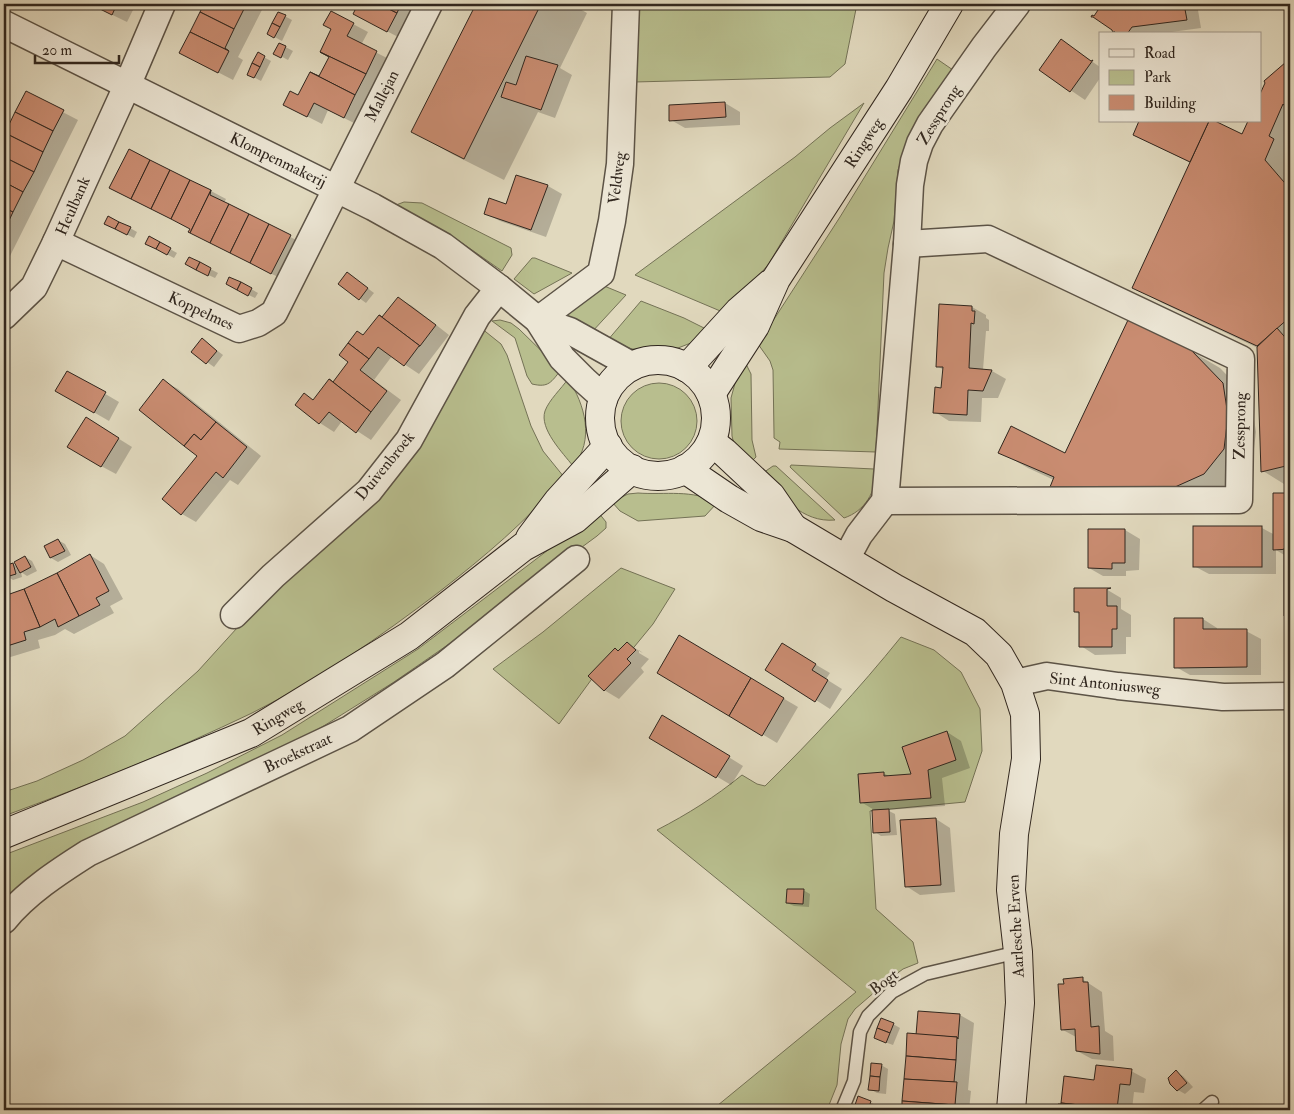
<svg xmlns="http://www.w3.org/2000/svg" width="1294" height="1114" font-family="'IM FELL Double Pica',serif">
<rect width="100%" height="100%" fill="#e1d9be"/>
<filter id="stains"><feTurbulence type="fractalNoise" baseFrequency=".004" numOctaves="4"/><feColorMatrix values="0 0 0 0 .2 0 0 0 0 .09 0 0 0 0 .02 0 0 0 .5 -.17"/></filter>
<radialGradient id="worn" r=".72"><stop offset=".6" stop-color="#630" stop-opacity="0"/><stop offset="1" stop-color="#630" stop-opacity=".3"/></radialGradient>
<!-- green -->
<g fill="#b8be8e" stroke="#747256">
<polygon points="639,4 857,4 845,64 830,77 634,82"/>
<polygon points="937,59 953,70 905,149 898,170 894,221 888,248 884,273 876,452 779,449 780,442 774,438 774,434 773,370 770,361 758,344 840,217"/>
<polygon points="864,103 768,265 725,313 635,275 795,157 830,128"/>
<polygon points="404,202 422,203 511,248 512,255 502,271 452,236 396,205"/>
<polygon points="532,258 535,258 572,273 534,294 514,279"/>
<polygon points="597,283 626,295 591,333 563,314"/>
<polygon points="641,301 684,318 708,330 696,341 678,348 632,349 607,341"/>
<path d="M500,320l11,3 8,6 42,41c-10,12 -12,18 -29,14l-5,-8 -12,-38 -23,-17z"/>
<path d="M481,328l20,16 6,11 24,71 12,25 21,26c-37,44 -80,80 -125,115 -59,45 -121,88 -187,121 -81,39 -164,72 -248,103v-24l33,-11 46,-21 42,-24 73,-65 39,-43 66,-67z"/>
<polygon points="746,364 751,374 752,440 756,457 748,465 734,444 732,436 731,398 737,376"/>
<path d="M568,379c17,25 27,62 5,87 -10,-13 -34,-37 -28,-55 4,-11 16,-22 23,-32z"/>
<circle cx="659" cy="421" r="38"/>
<path d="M791,465l83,4 2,1c0,22 -11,41 -32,48l-54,-51z"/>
<path d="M773,466h3l59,54c-33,3 -53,-24 -75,-45z"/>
<path d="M638,493c26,2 56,-4 79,10l-12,13 -67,5 -18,-10 -8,-9 16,-8z"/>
<polygon points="598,512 606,522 606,528 597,536 465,633 394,682 322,727 4,905 4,855 143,802 207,773 282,735 418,649"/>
<polygon points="621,568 675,589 653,624 630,652 610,654 559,724 493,669 543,632"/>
<path d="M901,637l33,13 27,22 19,37 2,42 -17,51 -95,9 6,98 37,33 5,21 -15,6 -12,9 -36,31 -7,10 -7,25 -4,41 -10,25h-115l144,-118 -199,-162c31,-16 58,-33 85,-55l15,9 8,2c48,-47 94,-97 136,-149z"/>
</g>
<!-- shadow -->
<g fill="#0003">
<polygon points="90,4 136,4 127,22"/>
<polygon points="205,4 265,4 238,57 243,60 233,80 181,53"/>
<polygon points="359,4 419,4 402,39 354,14"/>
<polygon points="477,4 571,4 587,13 560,68 572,75 555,118 538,112 504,180 452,154 413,132"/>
<polygon points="1104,4 1197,4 1201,28 1157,34 1119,34 1095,16"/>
<polygon points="279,13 292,20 282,41 269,34"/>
<polygon points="353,24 368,32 361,45 391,60 358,125 328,110 322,124 285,105 299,97 320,77"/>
<polygon points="1062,41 1100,67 1100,78 1085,100 1041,70"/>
<polygon points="280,44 293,51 288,60 275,53"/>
<polygon points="258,54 271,61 261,81 248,74"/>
<polygon points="1286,64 1290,66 1290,482 1284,484 1263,471 1258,348 1162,303 1134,287 1191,163 1134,135 1141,121 1212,121 1243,135 1260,121"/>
<polygon points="26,93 78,120 4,268 4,137"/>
<polygon points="725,103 740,112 740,125 685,128 671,120 670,106"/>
<polygon points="129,151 211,191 226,199 224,203 304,244 286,281 204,240 192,229"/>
<polygon points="548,186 562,194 546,237 500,221 485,213 507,206"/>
<polygon points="112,227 130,228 137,232 134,238"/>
<polygon points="153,247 170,249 177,253 174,258"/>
<polygon points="189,258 218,273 215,278 193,268"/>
<polygon points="354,278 374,293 366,303 340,284"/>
<polygon points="234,288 251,289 258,293 255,298"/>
<polygon points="398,298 412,306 449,335 419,374 392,356 374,380 401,400 371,440 342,421 334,432 320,423 297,405 314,401 334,383 350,362 364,336 383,318"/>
<polygon points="972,307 986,315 986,318 989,320 989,331 986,331 983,370 992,371 1006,379 998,398 982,398 981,422 949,421 935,412 943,389 944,370 937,366"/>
<polygon points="202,339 223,355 214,367 193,352"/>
<polygon points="1191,351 1220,368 1251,400 1256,432 1252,465 1233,490 1079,502 1051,486 1054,480 1028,468 1000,452 1066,455"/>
<polygon points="68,372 119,402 109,421 57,391"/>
<polygon points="164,381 178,389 261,456 238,485 230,480 196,522 182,514 164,499 198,456"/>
<polygon points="100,427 132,447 116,474 101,466"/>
<polygon points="1290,494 1290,618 1286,615 1286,556 1276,550 1276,574 1209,574 1194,566 1262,528 1275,535 1274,495"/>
<polygon points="1089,530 1125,530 1140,539 1139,570 1126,571 1126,576 1103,576 1089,568"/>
<polygon points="58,540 65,544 71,555 58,562 51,558 46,546"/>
<polygon points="90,555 104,564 123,599 110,606 114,613 74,634 65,629 55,635 38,640 40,648 4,659 4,598 39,584"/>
<polygon points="25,557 32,561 37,571 27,576 21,572 22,577 13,580 7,576 4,567 13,564 18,568"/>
<polygon points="1106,589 1121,598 1121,609 1131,615 1131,637 1126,637 1126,654 1095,655 1081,646 1081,615 1075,612"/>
<polygon points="1203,619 1217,628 1217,631 1246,631 1261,639 1261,675 1190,675 1176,667"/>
<polygon points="679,637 798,707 777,743 658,672"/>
<polygon points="627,643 641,652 643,653 639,650 639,653 649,659 641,668 644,672 619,699 604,690 619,652"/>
<polygon points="796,653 830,673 826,679 842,689 830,709 816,700"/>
<polygon points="677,725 743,766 731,785 651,737"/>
<polygon points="947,732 961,741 970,768 942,778 945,806 887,810 895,814 897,835 881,836 875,832 876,811 861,802 883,773 889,776 913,775"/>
<polygon points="936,819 950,828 955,892 920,895 906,886"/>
<polygon points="803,890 810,894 809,907 794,906 787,903"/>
<polygon points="1082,979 1102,992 1105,1031 1113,1036 1114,1061 1092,1059 1077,1051 1076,1037 1063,1030 1065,985"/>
<polygon points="960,1015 974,1023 968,1090 971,1091 969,1110 903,1110 908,1034 917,1035"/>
<polygon points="893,1024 900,1028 893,1045 882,1041"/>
<polygon points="881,1065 888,1069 886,1094 877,1093 870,1089"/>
<polygon points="1131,1071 1146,1079 1144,1093 1134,1092 1132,1110 1059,1110 1060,1105 1095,1081"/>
<polygon points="1176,1072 1183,1076 1193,1087 1185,1094 1178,1090 1171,1083"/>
<polygon points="859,1097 878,1106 876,1110 867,1110 856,1105"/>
</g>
<!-- building -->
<g fill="#c98c71" stroke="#30261e">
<polygon points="90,4 117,4 112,15"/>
<polygon points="204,4 234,4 244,9 234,29 200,12"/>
<polygon points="358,4 379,4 397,13 387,32 353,14"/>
<polygon points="379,4 401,4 397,13"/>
<polygon points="476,4 541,4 464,159 411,132"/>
<polygon points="1102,4 1184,4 1187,20 1132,27 1127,34 1117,34 1114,31 1113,33 1112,30 1093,17 1091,17 1092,15 1094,16"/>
<polygon points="331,11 354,23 347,36 377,51 366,74 320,52 331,29 323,25"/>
<polygon points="200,12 234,29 225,48 229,51 190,32"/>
<polygon points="278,12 286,15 280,27 272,23"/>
<polygon points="272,23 280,27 274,38 267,34"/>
<polygon points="190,32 229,51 218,73 179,53"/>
<polygon points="1061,39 1091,61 1093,60 1070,92 1039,70"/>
<polygon points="279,43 286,46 281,58 273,54"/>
<polygon points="258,52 265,56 260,67 252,63"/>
<polygon points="320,52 366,74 355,95 310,72 319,76 329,57"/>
<polygon points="526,56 558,65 541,110 501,97 506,82 516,85"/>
<polygon points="1286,62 1290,67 1290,112 1283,104 1269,136 1274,139 1265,160 1290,189 1290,317 1257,346 1132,288 1209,121 1215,121 1242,134 1248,121 1260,121 1260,94 1265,83 1264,81"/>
<polygon points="252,63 260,67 254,78 247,75"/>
<polygon points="310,72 355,95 344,118 314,103 307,117 283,105 290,91 298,95"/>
<polygon points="26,91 64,110 53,131 15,112"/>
<polygon points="725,102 726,117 669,121 669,105"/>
<polygon points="15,112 53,131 43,152 5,133"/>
<polygon points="1139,121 1209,121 1190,162 1133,135"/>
<polygon points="5,133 43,152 34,172 4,157"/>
<polygon points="129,149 150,160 131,199 109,188"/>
<polygon points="4,157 34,172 23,192 4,182"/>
<polygon points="150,160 170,170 151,209 131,199"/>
<polygon points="170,170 190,180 171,219 151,209"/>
<polygon points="516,175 548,185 531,230 484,214 489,198 506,204"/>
<polygon points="190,180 211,190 190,233 188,232 190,229 171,219"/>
<polygon points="4,182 23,192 13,212 4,208"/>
<polygon points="211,190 210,195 229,204 210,243 190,233"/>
<polygon points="229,204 249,214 230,253 210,243"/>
<polygon points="4,208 13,212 4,231"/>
<polygon points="249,214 269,224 250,263 230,253"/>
<polygon points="108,216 119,222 115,229 104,224"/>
<polygon points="119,222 131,227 127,235 115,229"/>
<polygon points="269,224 291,235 271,274 250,263"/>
<polygon points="149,236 160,242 156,249 145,244"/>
<polygon points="160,242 171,248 167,255 156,249"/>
<polygon points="189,257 200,262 196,270 185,264"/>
<polygon points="200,262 211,268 208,276 196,270"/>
<polygon points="347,272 368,288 359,300 338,284"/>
<polygon points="229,277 241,282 237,290 226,284"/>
<polygon points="241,282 252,288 248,296 237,290"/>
<polygon points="398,297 436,325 420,346 379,315 382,317"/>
<polygon points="939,304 972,306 972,311 975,311 974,324 971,323 969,368 992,370 983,391 968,390 967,415 933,413 935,387 941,388 943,367 936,367"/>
<polygon points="379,315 420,346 419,346 404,366 378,347 369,359 348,343 357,331 363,335"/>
<polygon points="1128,320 1191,350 1223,383 1228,416 1224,449 1204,474 1175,487 1050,487 1054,477 998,453 1011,426 1065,453"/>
<polygon points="1277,328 1290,343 1290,465 1261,472 1257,347"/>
<polygon points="202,338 217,351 206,364 191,352"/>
<polygon points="348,343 369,359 360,370 387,391 371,412 329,379 333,382 348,362 339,355"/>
<polygon points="67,371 106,392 94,413 55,391"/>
<polygon points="163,379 216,422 201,440 194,434 184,446 139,410"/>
<polygon points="329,379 371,412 356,433 329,412 319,424 295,405 304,393 313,400"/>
<polygon points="86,417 119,438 101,467 67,447"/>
<polygon points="216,422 247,447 223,478 216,472 181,515 162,499 197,456 184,446 194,434 201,440"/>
<polygon points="1273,493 1290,493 1290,549 1273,550"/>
<rect x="1193" y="526" width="69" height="41"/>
<polygon points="1088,529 1125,529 1125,563 1112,563 1112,569 1088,568"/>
<polygon points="58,539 65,551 50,558 44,546"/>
<polygon points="1284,548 1290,549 1290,616 1284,616"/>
<polygon points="90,554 109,591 96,598 100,605 79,616 57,573"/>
<polygon points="25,556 31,567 20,573 14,562"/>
<polygon points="13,563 16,574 6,577 4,566"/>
<polygon points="57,573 79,616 58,627 55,619 40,627 24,589"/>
<polygon points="1074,588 1111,588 1107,589 1107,606 1117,606 1117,629 1112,629 1112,647 1079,647 1079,612 1074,612"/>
<polygon points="24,589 40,627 24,632 26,640 4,647 4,596"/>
<polygon points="1174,618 1203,618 1203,629 1247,629 1247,667 1174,668"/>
<polygon points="679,635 751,678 729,716 657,673"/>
<polygon points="627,642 636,650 627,659 631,663 604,691 588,676 615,648 618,651"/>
<polygon points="782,643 816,664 812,670 828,680 815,702 765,670"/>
<polygon points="751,678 784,698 762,736 729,716"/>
<polygon points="662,715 730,756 716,778 649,738"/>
<polygon points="947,731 956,760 928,770 931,798 860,803 858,774 884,772 884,776 911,774 902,747"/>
<polygon points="889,809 890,832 873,833 872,810"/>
<polygon points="936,818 941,885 905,887 900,820"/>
<polygon points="787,889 804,889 803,904 786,903"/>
<polygon points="1083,977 1083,982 1088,982 1091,1027 1099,1026 1100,1054 1076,1051 1075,1029 1061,1030 1058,984 1064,984 1063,979"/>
<polygon points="918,1011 960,1014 958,1039 957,1037 916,1035"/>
<polygon points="881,1018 894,1023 890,1033 877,1028"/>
<polygon points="877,1028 890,1033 886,1043 874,1038"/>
<polygon points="907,1033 957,1037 956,1060 906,1056"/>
<polygon points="906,1056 956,1060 954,1082 904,1079"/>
<polygon points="871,1063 882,1064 880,1077 870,1076"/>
<polygon points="1096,1065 1132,1069 1130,1085 1120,1084 1117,1109 1061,1103 1064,1076 1094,1080"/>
<polygon points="1176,1070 1187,1083 1177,1091 1170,1084 1168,1078"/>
<polygon points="870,1076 880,1077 879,1091 868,1090"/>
<polygon points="904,1079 957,1082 955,1105 902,1101"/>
<polygon points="858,1096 871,1101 868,1110 855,1105"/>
<polygon points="902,1101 955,1105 955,1110 902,1110"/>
<polygon points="1061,1103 1117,1109 1117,1110 1058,1110 1058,1104 1061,1104"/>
</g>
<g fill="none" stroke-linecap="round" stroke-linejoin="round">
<defs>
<g id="lane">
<polyline points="842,1110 854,1081 860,1032 868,1016 892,992 925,974 1018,952"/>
<polyline points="1203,1110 1212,1102"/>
</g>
<g id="street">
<polyline points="4,24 373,207 443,246 499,288 538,320 562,358 584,380 604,398"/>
<polyline points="56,242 239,329 258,323 274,313 429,4"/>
<polyline points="4,316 34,287 56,242 127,86 162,4"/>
<polyline points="538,320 601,273 612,221 620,164 626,4"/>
<polyline points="538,320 570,331 633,366"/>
<polyline points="885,501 1239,500 1241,359 988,239 907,244"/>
<polyline points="846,559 859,535 885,501 907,244 910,185 914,161 920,143 930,124 984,47 1017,4"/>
<polyline points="234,615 273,576 369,491 409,440 477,316 499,288"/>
<polyline points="1015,683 1047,676 1118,686 1223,697 1290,696"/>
<path d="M4,920c22,-27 54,-48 84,-67l262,-124 95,-64 131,-106"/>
</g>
<g id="secondary">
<circle cx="658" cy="418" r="58"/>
<polyline points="687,368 739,311 770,284"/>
<polyline points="711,394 755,326 776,279 899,89 949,4"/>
<polyline points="711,442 724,452 771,496 793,528"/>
<polyline points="685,469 729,499 761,517 793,528 894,588 975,632 999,655 1015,683 1025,714 1026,759 1014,834 1011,890 1018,952 1020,1003 1011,1110"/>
<polyline points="530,538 558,501 608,446"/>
<polyline points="4,834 251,733 409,636 523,547 575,519 632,469"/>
</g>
</defs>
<!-- lane casing -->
<use href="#lane" stroke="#5c5346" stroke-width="15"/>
<!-- street casing -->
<use href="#street" stroke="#5c5346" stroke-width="29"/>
<!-- secondary casing -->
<use href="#secondary" stroke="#30261e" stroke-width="30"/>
<!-- lane -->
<use href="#lane" stroke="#ece6d5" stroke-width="12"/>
<!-- street -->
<use href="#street" stroke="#ece6d5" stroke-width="26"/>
<!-- secondary -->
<use href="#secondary" stroke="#ece6d5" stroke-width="28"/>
</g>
<g text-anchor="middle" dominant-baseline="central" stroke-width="5" stroke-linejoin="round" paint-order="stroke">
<!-- street labels -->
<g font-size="16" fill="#30261e" stroke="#ece6d5">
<text transform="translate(382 96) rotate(-63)">Mallejan</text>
<text transform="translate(939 115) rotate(-58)">Zessprong</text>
<text transform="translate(864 143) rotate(-57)">Ringweg</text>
<text transform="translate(278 160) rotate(26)">Klompenmakerij</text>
<text transform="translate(617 178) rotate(-83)">Veldweg</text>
<text transform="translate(73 206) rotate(-66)">Heulbank</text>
<text transform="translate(201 311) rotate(25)">Koppelmes</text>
<text transform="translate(1240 426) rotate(-89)">Zessprong</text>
<text transform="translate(385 466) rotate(-51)">Duivenbroek</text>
<text transform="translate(1105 684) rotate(6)">Sint Antoniusweg</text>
<text transform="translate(278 717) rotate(-31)">Ringweg</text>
<text transform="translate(298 753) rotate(-25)">Broekstraat</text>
<text transform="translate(1016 926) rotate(-93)">Aarlesche Erven</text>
<text transform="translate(884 982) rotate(-37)">Bogt</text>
</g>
</g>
<!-- margin -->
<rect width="1294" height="1114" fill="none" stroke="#e1d9be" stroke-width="20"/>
<rect x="5" y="5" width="1284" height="1104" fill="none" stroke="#30261e" stroke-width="2.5"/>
<rect x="10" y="10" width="1274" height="1094" fill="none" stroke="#30261e"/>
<!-- legend -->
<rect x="1099" y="32" width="162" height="90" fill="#ece6d5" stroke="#a1998c"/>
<rect x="1109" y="49" width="25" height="8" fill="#ece6d5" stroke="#a1998c"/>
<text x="1144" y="58" font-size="15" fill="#30261e">Road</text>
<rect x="1109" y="70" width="25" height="15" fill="#b8be8e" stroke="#a1998c"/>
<text x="1144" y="82" font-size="15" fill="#30261e">Park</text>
<rect x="1109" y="95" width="25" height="15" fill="#c98c71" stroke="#a1998c"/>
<text x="1144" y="108" font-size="15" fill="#30261e">Building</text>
<!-- scale -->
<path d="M35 55v8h84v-8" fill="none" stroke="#30261e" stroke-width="2.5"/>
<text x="42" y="55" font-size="15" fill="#30261e" stroke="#ece6d5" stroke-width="4" paint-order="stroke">20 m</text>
<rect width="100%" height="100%" filter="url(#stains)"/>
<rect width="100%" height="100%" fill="url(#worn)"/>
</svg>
